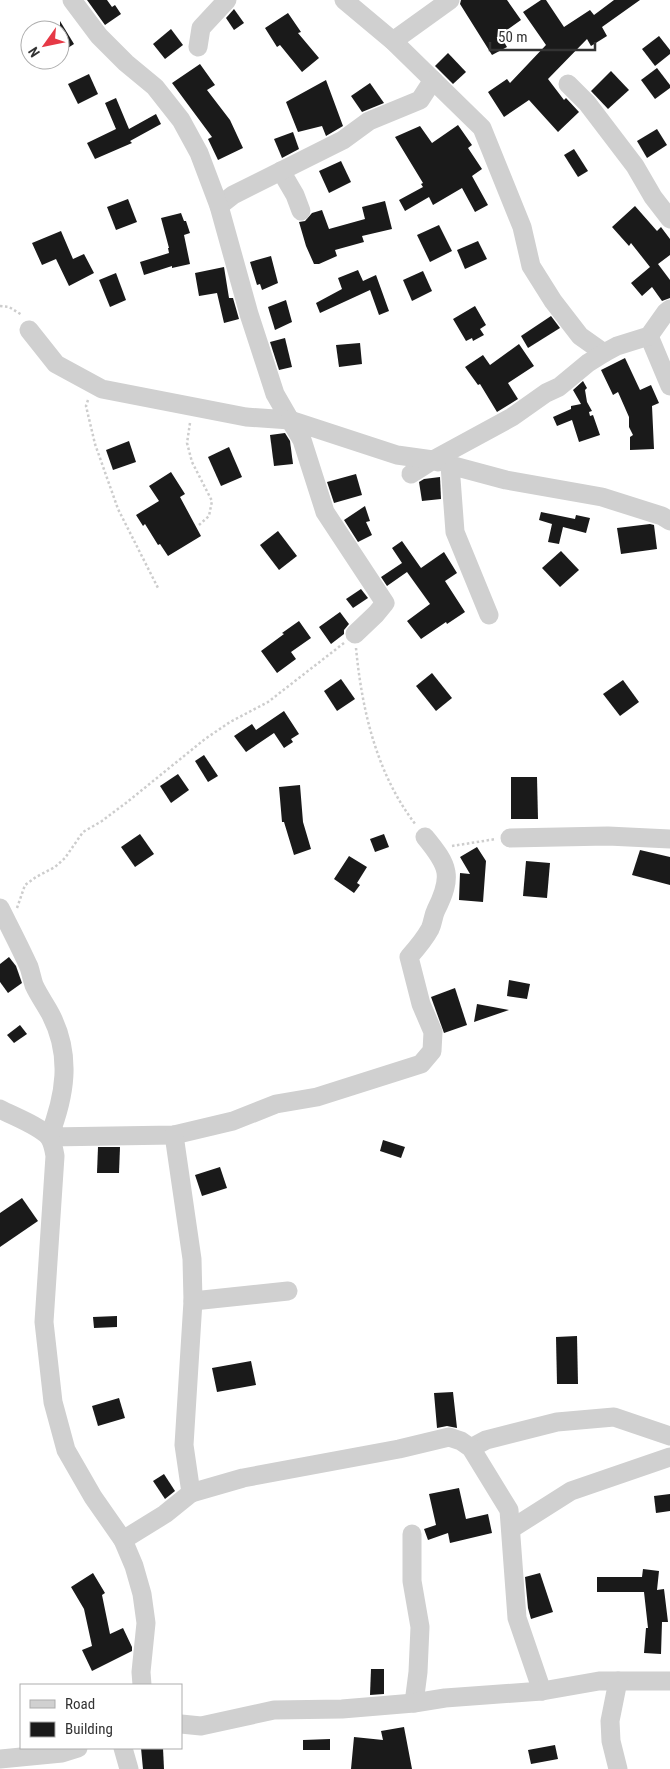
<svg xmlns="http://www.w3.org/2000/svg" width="670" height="1769" font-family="'Roboto Condensed',sans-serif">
<rect width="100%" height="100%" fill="#fff"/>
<!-- building -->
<g fill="#1a1a1a">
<polygon points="87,0 107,0 112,7 115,5 121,14 105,25"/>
<polygon points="461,0 507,0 521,20 500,35 507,47 492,55 460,4"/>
<polygon points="541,0 546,0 564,27 590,10 594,15 614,0 640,0 602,27 607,36 591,46 587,39 548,79 564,100 566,98 579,112 558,132 529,100 504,117 488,92 507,79 510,83 546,45 523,12"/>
<polygon points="234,9 244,23 234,30 226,18"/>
<polygon points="288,13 301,32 298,33 319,58 302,72 280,45 277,47 265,28"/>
<polygon points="60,21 74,44 60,53"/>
<polygon points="171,29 183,45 165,59 153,44"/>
<polygon points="659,36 670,50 670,54 655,66 642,49"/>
<polygon points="448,53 466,72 453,84 435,66"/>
<polygon points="200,64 215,85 207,90 230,120 243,148 218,160 208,139 212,137 172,83"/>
<polygon points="657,68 670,85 670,88 655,99 641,80"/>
<polygon points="611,71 629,90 608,109 591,91"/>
<polygon points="89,74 98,94 78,104 68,84"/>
<polygon points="326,80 343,126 326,136 322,126 298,132 286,102"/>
<polygon points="370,83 384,103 362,112 351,96"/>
<polygon points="116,98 129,129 156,114 161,124 130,141 132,143 95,159 87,143 116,129 105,103"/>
<polygon points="458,125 472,145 468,148 482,169 472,176 488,205 475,212 462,188 433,205 429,197 405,211 399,200 423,187 421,184 423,183 395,137 420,126 432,143"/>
<polygon points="657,129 667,145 647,158 637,141"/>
<polygon points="293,132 299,149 282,158 274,139"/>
<polygon points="574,149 588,171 578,177 564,155"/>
<polygon points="341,161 351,182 329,193 319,171"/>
<polygon points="128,199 137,222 116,230 107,207"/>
<polygon points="385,201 392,229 362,236 364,242 335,250 337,256 319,264 314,264 306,246 299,222 305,221 312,213 322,210 329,229 365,219 362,207"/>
<polygon points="635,206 657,231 661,227 670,239 670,255 658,264 670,280 670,298 662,301 652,287 642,296 631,283 650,267 631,243 629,246 612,227"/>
<polygon points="181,213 184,221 186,221 190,233 184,235 190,264 172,268 172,266 144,275 140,262 169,253 168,248 169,248 161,218"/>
<polygon points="439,225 452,251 430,262 417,235"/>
<polygon points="61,231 73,259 84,254 94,273 69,286 56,259 42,265 32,243"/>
<polygon points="478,241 487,259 465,269 457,250"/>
<polygon points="271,256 278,283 262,290 260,284 257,285 250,262"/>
<polygon points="224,267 229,298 233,298 239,319 224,323 217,293 199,296 195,273"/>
<polygon points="358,270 363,281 376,275 389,311 379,315 370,290 320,313 316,303 342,289 338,278"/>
<polygon points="423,271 432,291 412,301 403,280"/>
<polygon points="116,273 126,300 110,307 99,280"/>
<polygon points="286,300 292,322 275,330 268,307"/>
<polygon points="475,306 486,325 480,329 484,335 473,341 472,338 466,341 453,319"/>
<polygon points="551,316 560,328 528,348 521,336"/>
<polygon points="285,338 292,367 279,370 270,342"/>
<polygon points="360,343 362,364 339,367 336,345"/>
<polygon points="519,344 534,366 508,383 518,399 497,412 480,384 478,385 465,367 483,355 490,365"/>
<polygon points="625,358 640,390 651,385 659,403 652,406 654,449 630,450 630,437 633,435 629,427 629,417 618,392 613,395 601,370"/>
<polygon points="583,381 587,388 585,390 587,402 592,411 589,412 590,416 593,415 600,435 579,442 572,420 557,426 553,417 571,409 571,406 581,404 573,390"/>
<polygon points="285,433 290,441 293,464 274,466 270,435"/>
<polygon points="129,441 136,462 113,470 106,450"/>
<polygon points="229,447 242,477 221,486 208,457"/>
<polygon points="171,472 185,494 180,497 201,536 168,556 160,544 158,545 145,524 143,526 136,515 159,501 149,486"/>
<polygon points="356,474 362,495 334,503 327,482"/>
<polygon points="440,477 441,499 422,501 419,482 424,479"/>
<polygon points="365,506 370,521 366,522 372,535 358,542 344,520"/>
<polygon points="541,512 575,519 576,515 590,518 586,533 563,527 559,544 548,542 552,524 539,520"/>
<polygon points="650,524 654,525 657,549 621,554 617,528"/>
<polygon points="278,531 297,556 279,570 260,545"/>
<polygon points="402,541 421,568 444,552 457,573 445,581 465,612 447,624 446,622 421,639 407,621 430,604 407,572 387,586 381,577 402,563 392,548"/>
<polygon points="561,551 579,570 560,587 542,568"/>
<polygon points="361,589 368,598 353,608 346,599"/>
<polygon points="340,612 349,624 344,630 344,634 331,644 319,627"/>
<polygon points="299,621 311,638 291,652 296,659 277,673 261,651 284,634 282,633"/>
<polygon points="432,673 452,698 436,711 416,686"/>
<polygon points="341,679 355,699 337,711 324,691"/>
<polygon points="623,680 639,702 620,716 603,694"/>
<polygon points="284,711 299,734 291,739 293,742 284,748 274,733 246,752 234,736 252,724 256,730"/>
<polygon points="204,755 218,776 208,782 195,761"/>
<polygon points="178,774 189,790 171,803 160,786"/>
<polygon points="511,777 537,777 538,819 511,819"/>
<polygon points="300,785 303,822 311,849 294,855 284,822 282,822 279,787"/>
<polygon points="140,834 154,854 135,867 121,847"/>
<polygon points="384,834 389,847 375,852 370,839"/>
<polygon points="477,847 486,861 483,902 459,900 460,873 470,874 460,857"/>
<polygon points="640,850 670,857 670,885 632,875"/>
<polygon points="349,856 367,867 357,883 360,885 354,893 334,879"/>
<polygon points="526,861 550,863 547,898 523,896"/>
<polygon points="9,957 16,966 22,983 8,993 0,982 0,964"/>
<polygon points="509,980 530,984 527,999 507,996"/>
<polygon points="455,988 467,1025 444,1033 431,997"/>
<polygon points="477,1004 509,1010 474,1022"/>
<polygon points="20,1025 27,1034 14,1043 7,1035"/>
<polygon points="383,1140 405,1147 401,1158 380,1151"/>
<polygon points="98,1147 120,1147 119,1173 97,1173"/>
<polygon points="220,1167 227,1188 202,1196 195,1175"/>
<polygon points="22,1198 38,1221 0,1247 0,1213"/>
<polygon points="117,1316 117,1327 94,1328 93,1317"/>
<polygon points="577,1336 578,1384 557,1384 556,1337"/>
<polygon points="251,1361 256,1385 217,1392 212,1368"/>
<polygon points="453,1392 457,1428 447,1426 437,1428 434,1393"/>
<polygon points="119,1398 125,1418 98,1426 92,1406"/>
<polygon points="164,1474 175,1491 165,1499 153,1481"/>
<polygon points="459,1488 466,1519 488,1514 492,1533 450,1543 448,1533 428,1540 424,1529 436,1525 429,1494"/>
<polygon points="670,1494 670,1511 656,1513 654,1496"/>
<polygon points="643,1569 659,1571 657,1590 664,1589 668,1622 662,1622 661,1654 644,1653 646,1628 648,1628 644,1592 597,1592 597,1577 642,1577"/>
<polygon points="93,1573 105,1593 102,1595 110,1634 123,1628 132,1647 132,1651 92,1671 82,1650 92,1646 84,1609 71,1587"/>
<polygon points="540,1573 553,1612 531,1619 528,1608 525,1577"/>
<polygon points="371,1669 384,1669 384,1694 370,1695"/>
<polygon points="404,1727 412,1769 351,1769 354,1737 383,1740 381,1731"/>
<polygon points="330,1739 330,1750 303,1750 303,1740"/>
<polygon points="555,1745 558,1759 531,1764 528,1750"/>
<polygon points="141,1748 163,1748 164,1769 143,1769"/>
</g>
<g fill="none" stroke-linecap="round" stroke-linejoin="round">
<!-- path -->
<g stroke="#cdcdcd" stroke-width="2.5" stroke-dasharray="2.5 2.5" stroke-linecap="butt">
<polyline points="0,306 9,307 22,315"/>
<polyline points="88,400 86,406 95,444 118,509 158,588"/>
<polyline points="190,423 187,443 192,462 212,501 209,516 199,525"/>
<path d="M356,648c6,63 21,127 60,177"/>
<polyline points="452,846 496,839"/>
<polyline points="17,908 25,885 36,877 55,867 65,858 83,832 102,821 126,803 205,739 230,722 268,702 344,643"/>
</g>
<!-- minor -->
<g stroke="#d0d0d0" stroke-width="19">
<polyline points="344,0 393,41 482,128 522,227 531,266 553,301 580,336 604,353"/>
<polyline points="393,41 450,0"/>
<polyline points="198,47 201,28 227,0"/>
<polyline points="568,84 587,103 635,166 653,197 670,219"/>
<polyline points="281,171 295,195 301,211"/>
<polyline points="219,206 233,195 343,140 369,121 420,100 433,80"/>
<polyline points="29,330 56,364 102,389 246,417 290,420 275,394 249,314 219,206 199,153 181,120 155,87 126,63 99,36 72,0"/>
<polyline points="649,336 670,386"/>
<polyline points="411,474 433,460 438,462"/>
<polyline points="489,615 455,532 450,465 506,480 602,497 662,516 670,521"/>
<polyline points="355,634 376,614 385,603 325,512 302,440 290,420 397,455 433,460 512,417 546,393 559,387 588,363 604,353 617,346 649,336 666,312 670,309"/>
<polyline points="510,838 608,836 670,839"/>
<path d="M0,908c10,20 20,39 29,59 2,6 3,12 5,18 5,11 12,20 17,30 21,41 14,81 -2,122l125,-2 59,-14 43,-17 41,-7 104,-33 11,-13 1,-19 -12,-28 -12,-47c8,-9 15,-17 21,-28 3,-6 3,-13 6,-19 17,-34 13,-44 -11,-73"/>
<path d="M0,1109c13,7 40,17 49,28 4,6 5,13 6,19l-11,166 9,80 13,48 27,47 30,43 11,26 8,28 4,29 -5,49 1,13"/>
<polyline points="193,1301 288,1291"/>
<polyline points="471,1448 486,1440 557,1422 614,1417 670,1436"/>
<polyline points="191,1493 243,1478 399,1449 449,1437 461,1441 471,1448 509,1510 517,1618 542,1691"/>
<polyline points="511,1529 571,1491 670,1457"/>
<polyline points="412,1534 412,1581 420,1627 418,1672 414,1703"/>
<polyline points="123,1540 165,1514 191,1493 184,1445 193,1301 192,1259 174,1135"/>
<polyline points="181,1724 201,1726 274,1710 342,1709 414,1703 445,1698 542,1691 599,1681 670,1681"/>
<polyline points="123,1748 129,1769"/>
<polyline points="0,1759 62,1753 78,1748"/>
<polyline points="618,1769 611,1741 610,1721 618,1681"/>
</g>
</g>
<!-- legend -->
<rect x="20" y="1684" width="162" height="65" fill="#ffffff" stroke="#adadad"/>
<rect x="30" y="1700" width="25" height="8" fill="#d0d0d0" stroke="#adadad"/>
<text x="65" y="1709" font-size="15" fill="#333333">Road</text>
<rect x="30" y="1722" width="25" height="15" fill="#1a1a1a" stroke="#adadad"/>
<text x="65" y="1734" font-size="15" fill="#333333">Building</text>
<!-- north arrow -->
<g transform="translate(45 45) rotate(237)"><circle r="24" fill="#ffffff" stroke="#adadad"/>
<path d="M0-4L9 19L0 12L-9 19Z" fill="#e63946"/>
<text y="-8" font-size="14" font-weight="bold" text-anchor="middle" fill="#333333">N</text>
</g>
<!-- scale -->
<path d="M490 42v8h105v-8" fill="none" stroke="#333333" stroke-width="2.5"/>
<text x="498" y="42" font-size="15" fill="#333333" stroke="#ffffff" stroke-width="4" paint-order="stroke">50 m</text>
</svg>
